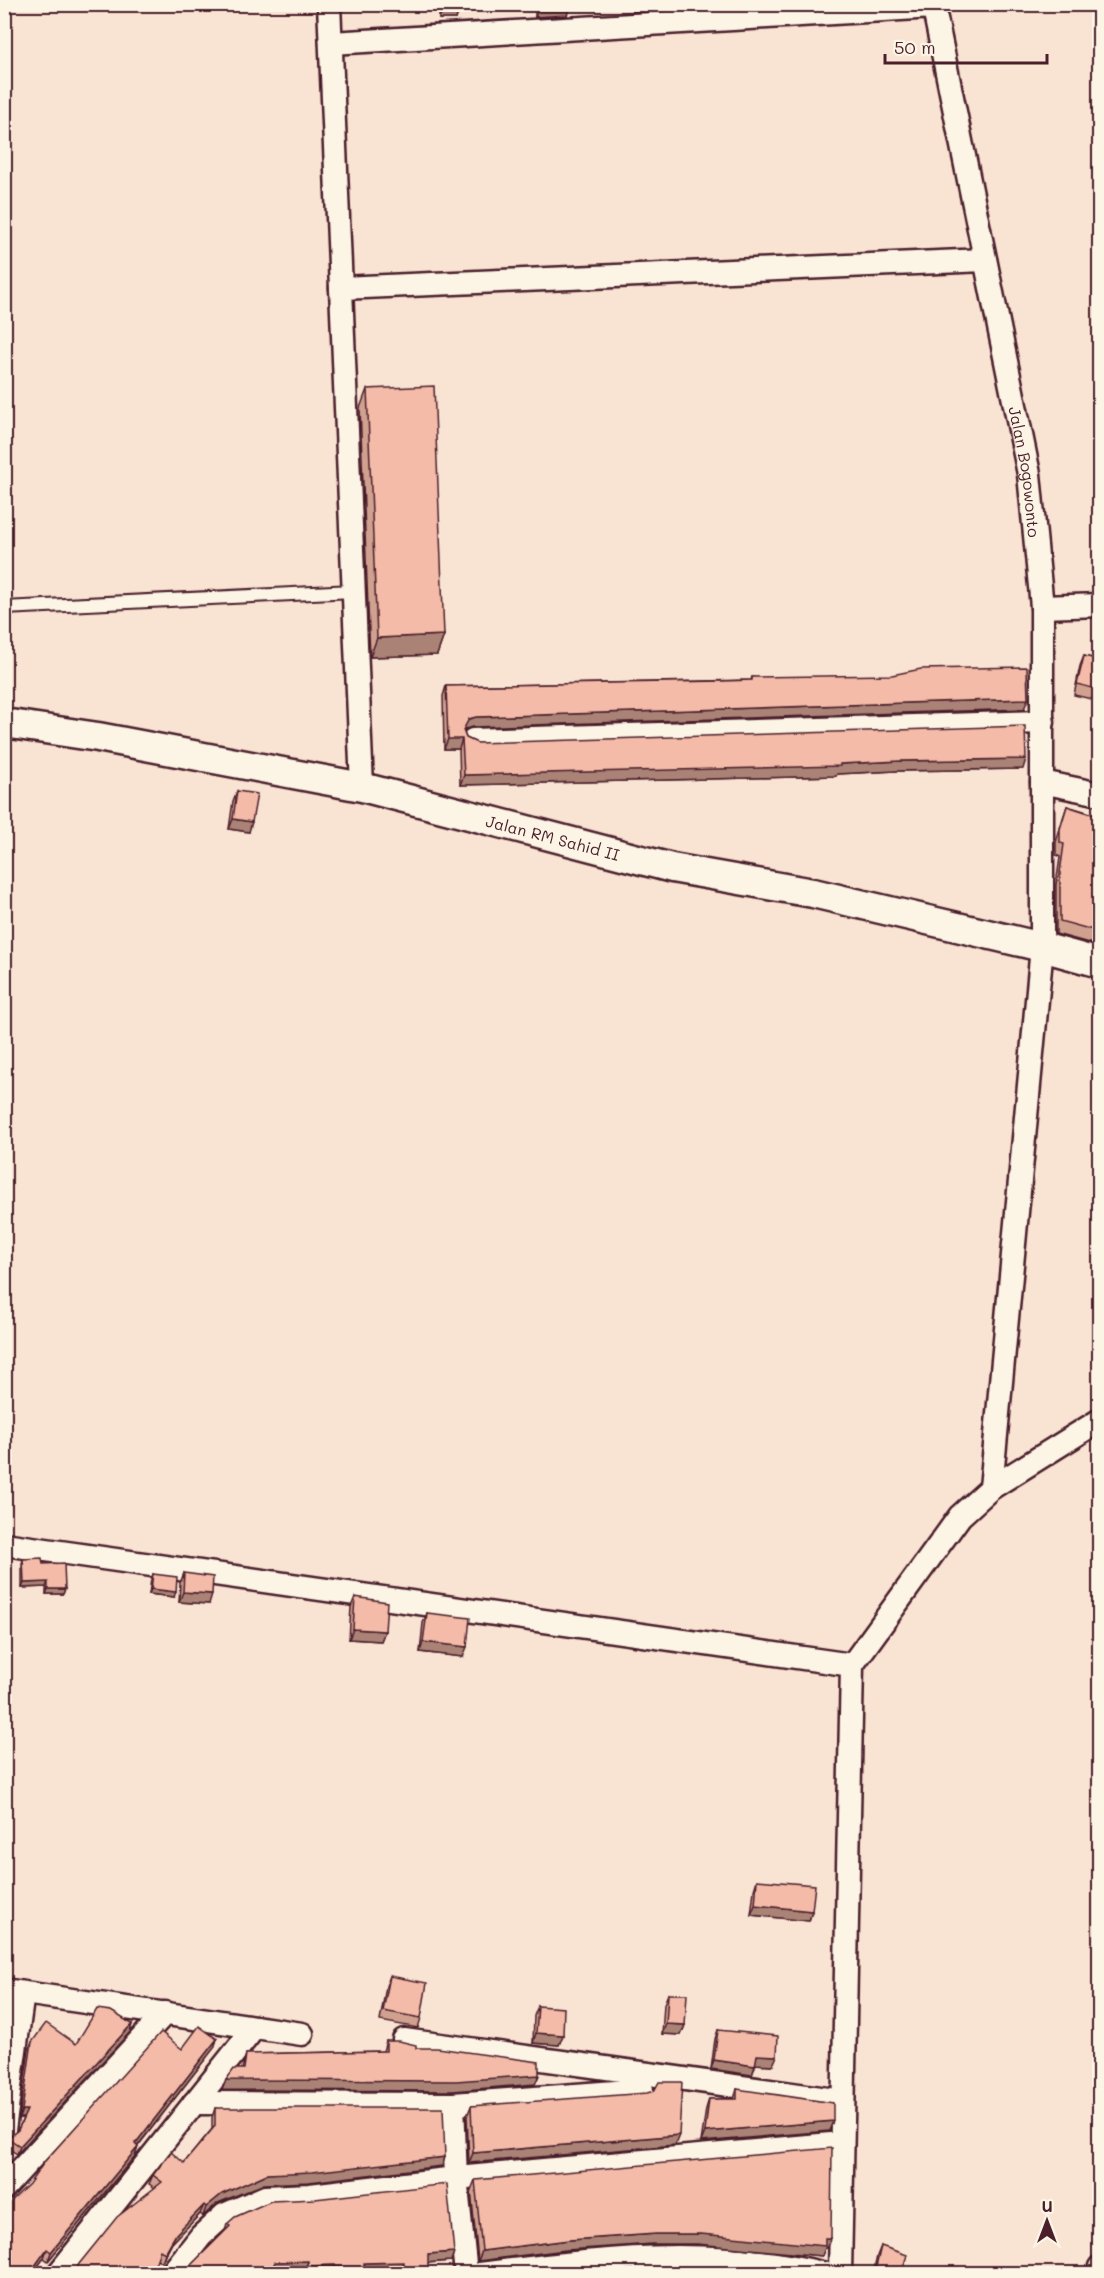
<svg xmlns="http://www.w3.org/2000/svg" width="1104" height="2278" font-family="Mali,sans-serif">
<rect width="100%" height="100%" fill="#f9e4d3"/>
<filter id="ink" filterUnits="userSpaceOnUse"><feTurbulence type="fractalNoise" baseFrequency=".0167" numOctaves="2"/><feDisplacementMap in="SourceGraphic" scale="12" xChannelSelector="R" yChannelSelector="G"/><feConvolveMatrix kernelMatrix="1 2 1 2 8 2 1 2 1" color-interpolation-filters="sRGB"/></filter>
<g filter="url(#ink)">
<g fill="none" stroke-linecap="round" stroke-linejoin="round">
<defs>
<polyline id="service" points="4,608 353,591"/>
<g id="minor">
<polyline points="329,4 362,787"/>
<path id="s1" d="M933,4l96,470 13,133v340l-51,541"/>
<polyline points="331,43 934,7"/>
<polyline points="341,288 985,260"/>
<polyline points="1042,607 1100,605"/>
<polyline points="473,740 1043,722"/>
<polyline points="1042,782 1100,794"/>
<polyline points="4,1544 852,1665"/>
<polyline points="4,1990 302,2034"/>
<polyline points="404,2040 843,2101"/>
<polyline points="194,2103 453,2104 642,2090"/>
<polyline points="453,2104 456,2178 466,2274"/>
<polyline points="4,2130 23,1993"/>
<polyline points="4,2188 165,2013"/>
<polyline points="58,2274 255,2027"/>
<polyline points="171,2274 201,2236 224,2215 265,2197 310,2195 456,2178 842,2143"/>
<path d="M480,2274c116,-15 231,-29 346,0"/>
<polyline points="840,2274 852,1665 960,1516 991,1488 1100,1420"/>
<polyline points="1098,2274 1100,2267"/>
</g>
<g id="tertiary">
<path id="s2" d="M4,723l94,14 264,50 310,81 141,25 229,54 58,16"/>
</g>
</defs>
<!-- service casing -->
<use href="#service" stroke="#4a1f2b" stroke-width="16"/>
<!-- minor casing -->
<use href="#minor" stroke="#4a1f2b" stroke-width="27"/>
<!-- tertiary casing -->
<use href="#tertiary" stroke="#4a1f2b" stroke-width="33"/>
<!-- service -->
<use href="#service" stroke="#fcf5e5" stroke-width="12"/>
<!-- minor -->
<use href="#minor" stroke="#fcf5e5" stroke-width="22"/>
<!-- tertiary -->
<use href="#tertiary" stroke="#fcf5e5" stroke-width="28"/>
</g>
<!-- wall -->
<g fill="#d1a190" stroke="#4a1f2b" stroke-width="1.5">
<polygon points="439,4 458,4 458,13 456,19 439,19"/>
<polygon points="535,4 570,4 567,15 535,17"/>
<polygon points="367,389 444,635 437,655 370,657 360,408"/>
<polygon points="1084,656 1100,660 1100,701 1074,695 1080,666"/>
<polygon points="752,677 1024,709 473,727 465,729 464,732 466,738 477,743 1023,769 896,771 837,774 836,776 460,785 459,749 444,749 443,696 446,686 751,680"/>
<polygon points="237,791 249,832 229,829 233,801"/>
<polygon points="1100,798 1100,946 1056,934 1056,885 1060,857 1056,855 1056,842 1063,818 1067,806 1094,814"/>
<polygon points="23,1559 43,1564 65,1589 63,1594 46,1594 46,1587 22,1588 22,1564"/>
<polygon points="184,1573 209,1604 179,1602 180,1583"/>
<polygon points="153,1574 174,1597 149,1594 151,1579"/>
<polygon points="355,1597 385,1631 381,1641 349,1639 351,1607"/>
<polygon points="427,1613 463,1657 420,1652 423,1623"/>
<polygon points="757,1880 812,1911 809,1921 751,1915 754,1890"/>
<polygon points="390,1976 421,2018 418,2028 380,2021 386,1986"/>
<polygon points="668,1994 685,2025 681,2035 662,2034 664,2004"/>
<polygon points="538,2006 563,2035 559,2045 533,2043 534,2016"/>
<polygon points="132,2024 130,2032 17,2154 5,2146 8,2138 18,2130 23,2118 19,2118 29,2050 32,2042 76,2044"/>
<polygon points="718,2030 773,2065 756,2064 752,2075 711,2069 715,2039"/>
<polygon points="217,2039 214,2048 138,2146 135,2156 48,2261 44,2258 32,2274 4,2274 182,2049"/>
<polygon points="386,2041 539,2075 535,2084 453,2091 222,2090 242,2069 246,2054 383,2051"/>
<polygon points="737,2089 829,2131 701,2142 706,2109 709,2099 734,2099"/>
<polygon points="471,2106 675,2145 469,2163 467,2116"/>
<polygon points="215,2108 445,2157 442,2166 309,2182 264,2184 218,2203 203,2216 200,2214 172,2243 162,2262 157,2259 155,2188 149,2184 153,2175 184,2163 212,2129 212,2117"/>
<polygon points="475,2180 831,2238 827,2248 825,2248 822,2256 697,2244 653,2244 566,2250 478,2261 471,2190"/>
<polygon points="227,2224 454,2252 451,2261 428,2263 428,2274 401,2274 401,2271 363,2272 362,2274 305,2274 305,2270 272,2271 225,2231"/>
<polygon points="881,2246 901,2274 873,2274 877,2256"/>
</g>
<!-- shaded-wall -->
<g fill="#aa8376" stroke="#4a1f2b" stroke-width="1.5">
<polygon points="570,5 567,15 535,17 539,7"/>
<polygon points="441,13 458,13 456,19 439,19"/>
<polygon points="444,635 437,655 370,657 377,638"/>
<polygon points="1028,699 1024,709 473,727 465,729 460,739 462,739 459,749 444,749 448,739 469,719 476,717"/>
<polygon points="1026,759 1023,769 896,771 837,774 836,776 460,785 464,775 840,764 900,761"/>
<polygon points="233,819 252,822 249,832 229,829"/>
<polygon points="48,1582 46,1587 22,1588 24,1583"/>
<polygon points="48,1589 65,1589 63,1594 46,1594"/>
<polygon points="151,1589 176,1592 174,1597 149,1594"/>
<polygon points="183,1592 212,1594 209,1604 179,1602"/>
<polygon points="353,1629 385,1631 381,1641 349,1639"/>
<polygon points="423,1642 467,1647 463,1657 420,1652"/>
<polygon points="755,1905 812,1911 809,1921 751,1915"/>
<polygon points="132,2024 130,2032 17,2154 20,2146"/>
<polygon points="666,2024 685,2025 681,2035 662,2034"/>
<polygon points="536,2033 563,2035 559,2045 533,2043"/>
<polygon points="217,2039 214,2048 132,2153 135,2144"/>
<polygon points="757,2055 777,2056 773,2065 754,2064"/>
<polygon points="714,2060 755,2066 752,2075 711,2069"/>
<polygon points="539,2075 535,2084 453,2091 222,2090 226,2080"/>
<polygon points="22,2110 27,2110 24,2118 19,2118"/>
<polygon points="833,2121 829,2131 701,2142 705,2132"/>
<polygon points="679,2135 675,2145 469,2163 473,2153"/>
<polygon points="138,2147 135,2156 48,2261 51,2252"/>
<polygon points="445,2157 442,2166 309,2182 264,2184 218,2203 203,2216 206,2207 222,2194 267,2174"/>
<polygon points="204,2205 200,2214 172,2243 162,2262 165,2253 176,2234"/>
<polygon points="656,2234 701,2234 831,2238 827,2248 825,2248 822,2256 697,2244 653,2244 566,2250 478,2261 482,2251 569,2240"/>
<polygon points="47,2249 44,2258 32,2274 29,2274"/>
<polygon points="454,2252 451,2261 424,2263 428,2254"/>
<polygon points="308,2261 305,2270 272,2271 271,2274 259,2274 261,2269 275,2262"/>
<polygon points="404,2262 401,2271 363,2272 362,2274 333,2274 335,2267 364,2263"/>
<polygon points="335,2265 332,2274 306,2274 308,2266"/>
</g>
<!-- building -->
<g fill="#f3bba8" stroke="#4a1f2b" stroke-width="1.5">
<rect x="441" y="4" width="17" height="9"/>
<polygon points="539,4 570,4 570,5 539,7"/>
<polygon points="434,386 444,635 377,638 367,389"/>
<polygon points="1084,656 1100,660 1100,690 1077,684"/>
<polygon points="1027,667 1028,699 476,717 469,719 463,730 466,738 477,743 1025,726 1026,759 900,761 840,764 840,766 464,775 462,739 448,739 446,686 722,681 752,680 752,677 892,675 921,669"/>
<polygon points="237,791 257,794 252,822 233,819"/>
<polygon points="1100,799 1100,932 1060,921 1060,873 1064,844 1060,843 1060,829 1067,806 1095,815"/>
<polygon points="42,1558 43,1564 64,1563 65,1589 48,1589 48,1582 24,1583 23,1559"/>
<polygon points="184,1573 213,1577 212,1594 183,1592"/>
<polygon points="153,1574 177,1577 176,1592 151,1589"/>
<polygon points="355,1597 387,1602 385,1631 353,1629"/>
<polygon points="427,1613 470,1618 467,1647 423,1642"/>
<polygon points="757,1880 815,1885 812,1911 755,1905"/>
<polygon points="390,1976 427,1983 421,2018 383,2011"/>
<polygon points="668,1994 687,1994 685,2025 666,2024"/>
<polygon points="4,2002 6,2002 4,2020"/>
<polygon points="538,2006 564,2008 563,2035 536,2033"/>
<polygon points="97,2009 111,2011 132,2024 20,2146 8,2138 18,2130 27,2110 22,2110 32,2042 46,2023 76,2044"/>
<polygon points="199,2026 217,2039 135,2144 138,2147 51,2252 47,2249 29,2274 4,2274 4,2208 29,2184 45,2161 161,2032 182,2049"/>
<polygon points="718,2030 778,2036 777,2056 757,2055 755,2066 714,2060"/>
<polygon points="386,2041 399,2041 416,2045 416,2048 437,2048 539,2062 539,2075 456,2081 226,2080 234,2069 244,2069 246,2054 386,2051"/>
<polygon points="659,2082 682,2082 679,2135 473,2153 471,2106 647,2093 654,2091"/>
<polygon points="737,2089 833,2103 833,2121 705,2132 709,2099 737,2099"/>
<polygon points="215,2108 443,2108 445,2157 312,2172 267,2174 222,2194 206,2207 204,2205 176,2234 165,2253 160,2250 152,2274 74,2274 79,2264 117,2217 162,2182 153,2175 171,2152 184,2163 215,2126"/>
<polygon points="832,2148 831,2238 825,2238 825,2246 701,2234 656,2234 569,2240 482,2251 475,2180"/>
<polygon points="447,2184 454,2252 428,2254 428,2274 404,2274 404,2262 364,2263 364,2267 335,2267 335,2265 308,2266 308,2261 275,2262 272,2269 261,2269 261,2274 187,2274 191,2265 230,2226 227,2224 235,2217 271,2201 315,2199"/>
<polygon points="881,2246 907,2255 901,2274 882,2274 875,2271"/>
<polygon points="569,2267 570,2274 512,2274"/>
</g>
</g>
<g text-anchor="middle" dominant-baseline="central" stroke-width="4.5" stroke-linejoin="round" paint-order="stroke">
<!-- street labels -->
<g font-size="16" fill="#4a1f2b" stroke="#fcf5e5">
<text stroke="none"><textPath href="#s1" startOffset="477">Jalan Bogowonto</textPath></text>
<text stroke="none"><textPath href="#s2" startOffset="561">Jalan RM Sahid II</textPath></text>
</g>
</g>
<!-- margin -->
<rect width="1104" height="2278" fill="none" stroke="#fcf5e5" stroke-width="24"/>
<rect x="12" y="12" width="1080" height="2254" fill="none" stroke="#4a1f2b" stroke-width="2" filter="url(#ink)"/>
<!-- north arrow -->
<g transform="translate(1047 2221)" stroke="#fcf5e5" stroke-width="4.5" paint-order="stroke">
<path d="M0-4.5L10 22L0 15L-10 22Z" fill="#4a1f2b"/>
<text y="-9" font-size="16" font-weight="bold" text-anchor="middle" fill="#4a1f2b">U</text>
</g>
<!-- scale -->
<path d="M885 54v9h162v-9" fill="none" stroke="#4a1f2b" stroke-width="3"/>
<text x="894" y="54" font-size="18" fill="#4a1f2b" stroke="#fcf5e5" stroke-width="4.5" paint-order="stroke">50 m</text>
</svg>
